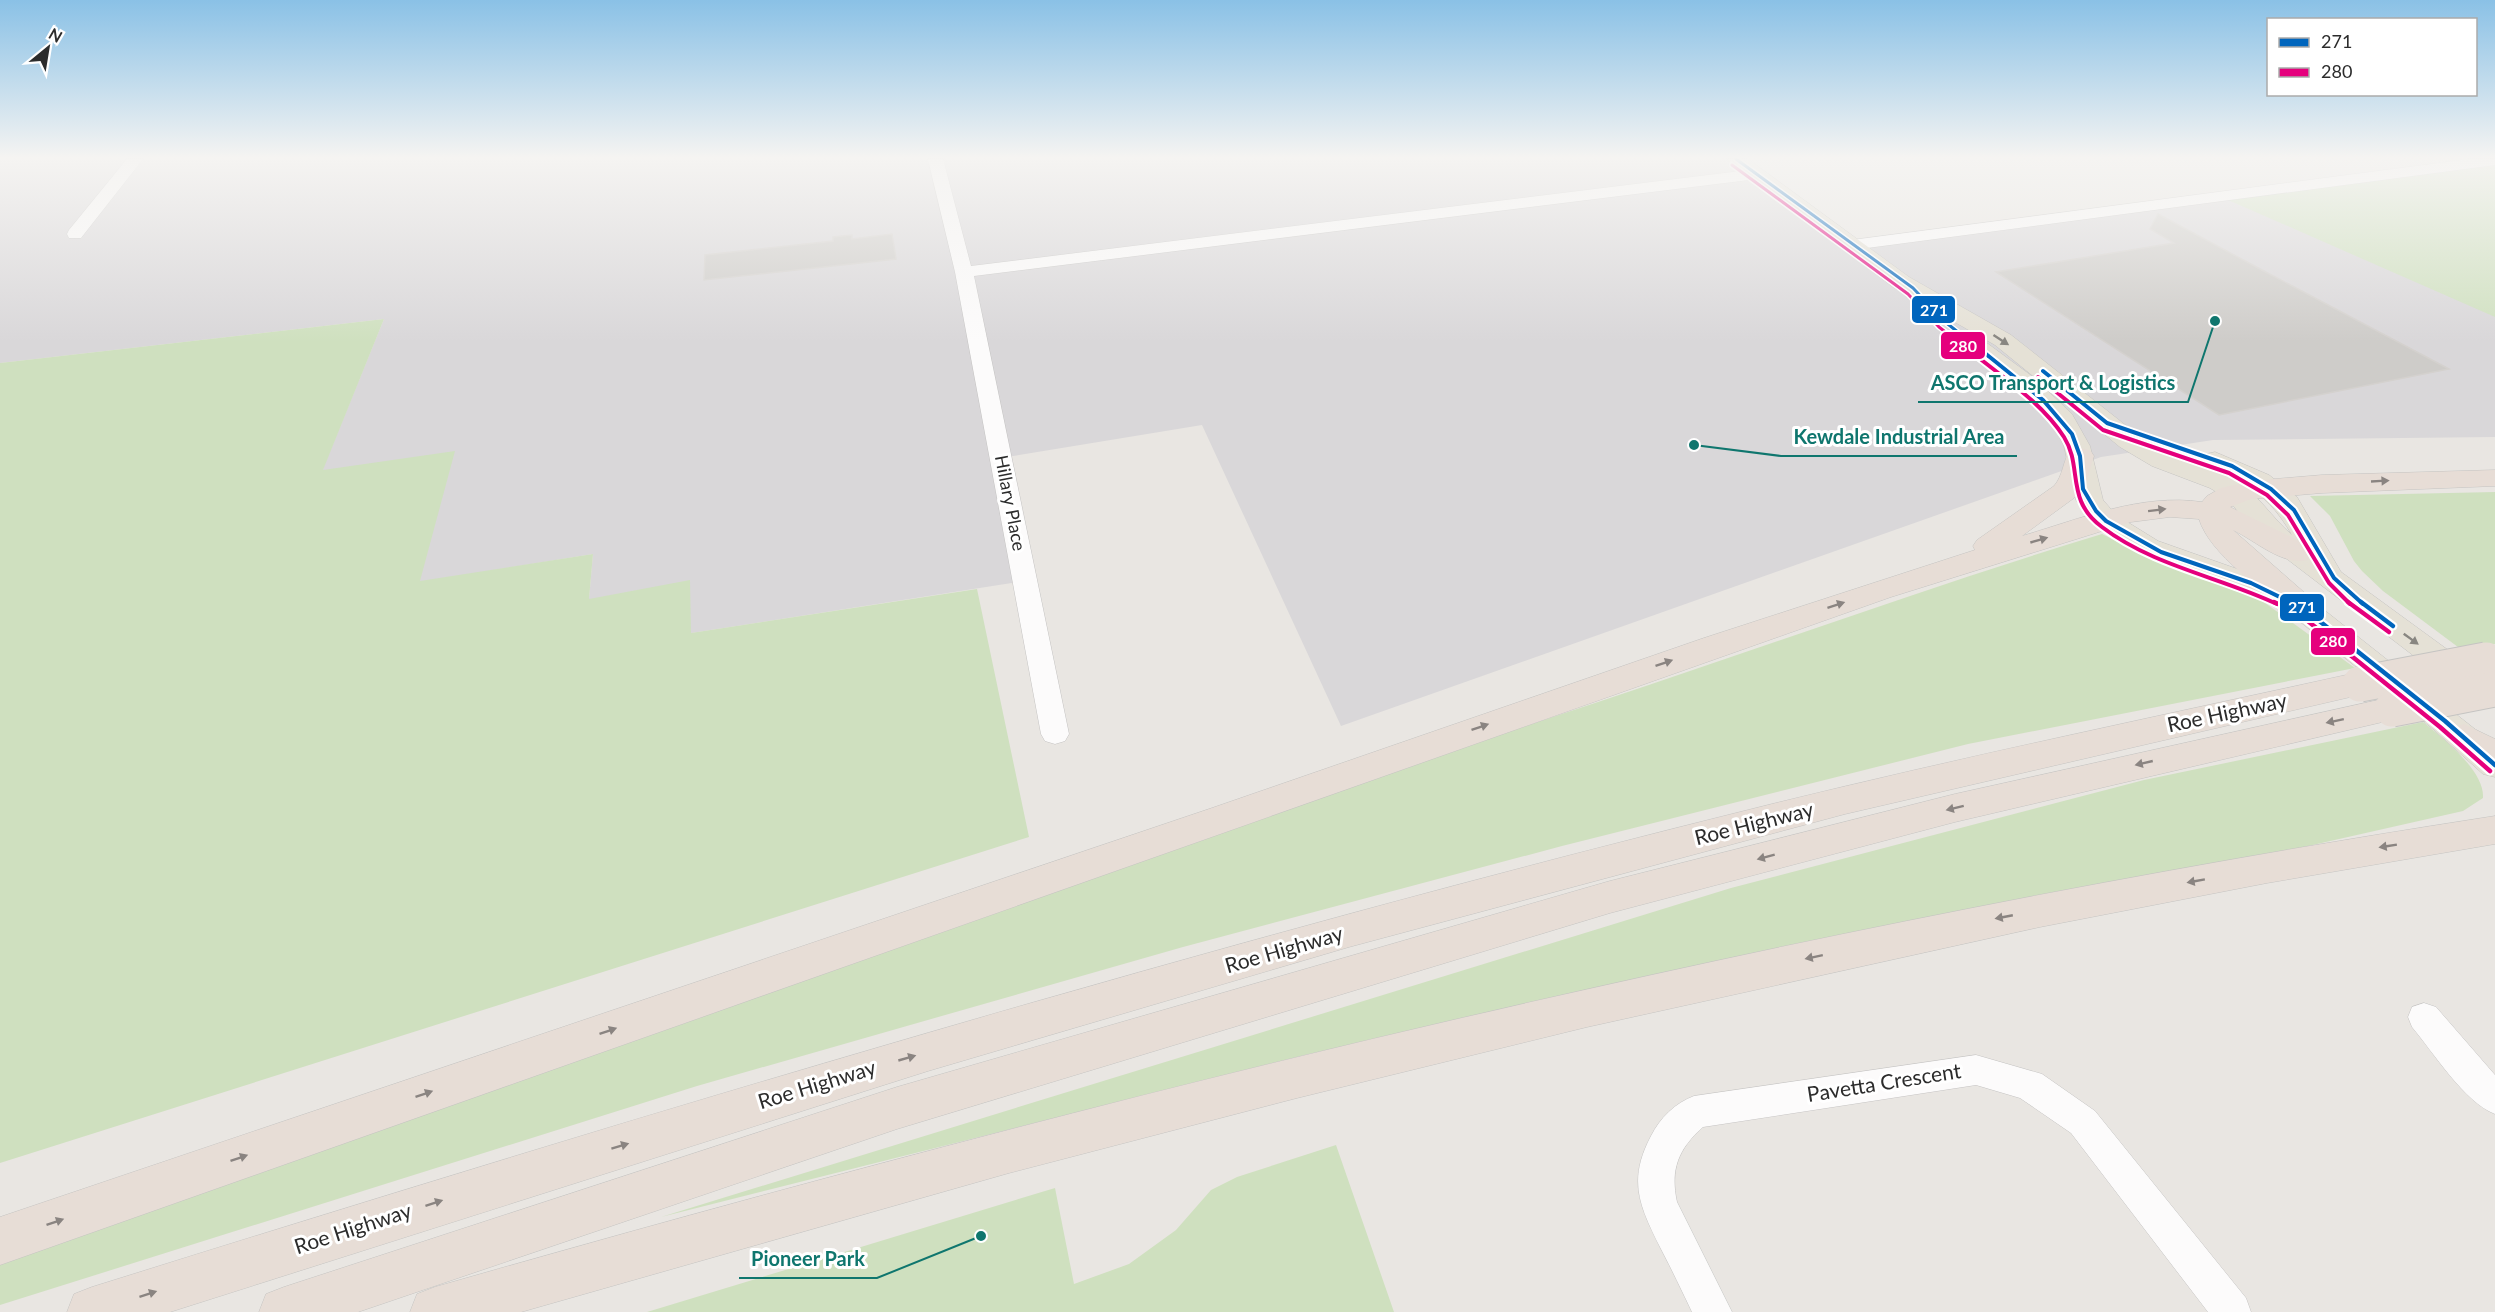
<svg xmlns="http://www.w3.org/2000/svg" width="2495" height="1312" font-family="Lato,sans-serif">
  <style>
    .industrial { fill: #d9d7d9 }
    .green { fill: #cfe0bf }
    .building { fill: #ceccc9; stroke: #d4d1ce; stroke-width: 1.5 }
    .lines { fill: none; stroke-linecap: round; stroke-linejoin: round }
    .minor-casing { stroke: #c4c3c2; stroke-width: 1 }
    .major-casing { stroke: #c5c4c2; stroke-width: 1 }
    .highway-casing { stroke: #c5c4c2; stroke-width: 1 }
    .minor { fill: #fcfbfb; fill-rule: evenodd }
    .major { fill: #e5e1d6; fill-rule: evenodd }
    .highway { fill: #e7ddd6; fill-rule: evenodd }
    .highway-bridge-casing { stroke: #c5c4c2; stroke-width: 37; stroke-linecap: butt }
    .highway-bridge { stroke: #e7ddd6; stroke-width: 35 }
    .bus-1-far2-casing { stroke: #fff; stroke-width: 6 }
    .bus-1-far1-casing { stroke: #fff; stroke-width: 8 }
    .bus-1-casing { stroke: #fff; stroke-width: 9 }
    .bus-2-far2-casing { stroke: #fff; stroke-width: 6 }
    .bus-2-far1-casing { stroke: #fff; stroke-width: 8 }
    .bus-2-casing { stroke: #fff; stroke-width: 9 }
    .bus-1-far2 { stroke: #0065bd; stroke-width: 3 }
    .bus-1-far1 { stroke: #0065bd; stroke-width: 4 }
    .bus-1 { stroke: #0065bd; stroke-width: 4.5 }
    .bus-2-far2 { stroke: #e5007d; stroke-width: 3 }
    .bus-2-far1 { stroke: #e5007d; stroke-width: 4 }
    .bus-2 { stroke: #e5007d; stroke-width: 4.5 }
    .oneway { fill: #888681 }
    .oneway2 { fill: #8a8481 }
    .labels { text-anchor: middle; stroke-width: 6; stroke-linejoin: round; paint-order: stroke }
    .street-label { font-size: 18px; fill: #2c2c2c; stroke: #fff }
    .near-street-label { font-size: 21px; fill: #2c2c2c; stroke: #fff }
    .leader { fill: none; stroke: #0f766e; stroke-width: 2 }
    .callout-dot { fill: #0f766e; stroke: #fff; stroke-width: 2 }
    .callout-label { font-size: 20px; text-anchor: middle; font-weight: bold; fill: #0f766e; stroke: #fff; stroke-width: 6; stroke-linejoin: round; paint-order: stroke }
    .line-badge { stroke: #fff; stroke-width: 2 }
    .badge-label { font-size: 16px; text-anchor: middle; font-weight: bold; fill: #fff }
  </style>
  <rect width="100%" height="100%" fill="#e9e6e2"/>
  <!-- industrial -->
  <path class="industrial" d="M 0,159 L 1748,159 L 1861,243 L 2219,195 L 2495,316 L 2495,437 L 2213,440 L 2101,457 L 1341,726 L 1202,425 L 1001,458 L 1025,581 L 691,633 L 589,599 L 593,554 L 420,582 L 322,471 L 384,319 L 0,363 Z"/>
  <!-- green -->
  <g class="green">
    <path d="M 2495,160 L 2495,317 L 2219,196 Z"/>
    <path d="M 384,319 L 323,470 L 455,451 L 420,581 L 593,554 L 589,599 L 690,580 L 691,633 L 977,589 L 1029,837 L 0,1163 L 0,363 Z"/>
    <path d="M 2495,492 L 2495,644 L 2462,650 L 2383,591 L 2362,571 L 2354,561 L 2330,516 L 2310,496 Z"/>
    <path d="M 2102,534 L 2131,548 L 2239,588 L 2261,600 L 2355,668 L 1968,744 L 1562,846 L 1183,947 L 697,1086 L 0,1305 L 0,1254 C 534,1069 1067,878 1604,700 C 1770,645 1934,585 2102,534 Z"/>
    <path d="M 2423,722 C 2443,738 2485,771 2483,798 L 2463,811 L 2148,882 L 1821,942 L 1309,1054 L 661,1217 L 1731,888 L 2144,780 Z"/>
    <path d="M 1336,1145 L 1394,1312 L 647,1312 L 1055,1188 L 1074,1284 L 1129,1264 L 1176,1230 L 1211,1190 L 1237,1177 Z"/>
  </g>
  <!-- building -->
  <g class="building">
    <path d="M 2158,214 L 2262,270 L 2449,369 L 2219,415 L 1996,272 L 2174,243 L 2150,229 Z"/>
    <path d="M 892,234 L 896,259 L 704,280 L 705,255 L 833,241 L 833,237 L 852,235 L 852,239 Z"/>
  </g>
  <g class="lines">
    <!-- minor casing -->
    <g class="minor-casing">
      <g id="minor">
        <path d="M 127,159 L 143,159 L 81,238 L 69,238 L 67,234 L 69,230 Z"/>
        <path d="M 928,159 L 943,159 L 971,266 L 1757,169 L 1765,174 L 1757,179 L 974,276 L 1069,734 L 1065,741 L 1055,744 L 1045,741 L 1041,734 L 955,272 Z"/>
        <path d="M 2470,159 L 2495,159 L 2495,165 L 1852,250 L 1843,245 L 1852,240 Z"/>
        <path d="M 2424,1003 L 2436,1007 L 2495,1075 L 2495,1114 C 2464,1102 2434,1053 2412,1027 L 2408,1017 L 2412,1007 Z"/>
        <path d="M 1976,1055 L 2042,1074 L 2095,1111 L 2246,1298 L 2251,1312 L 2208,1312 L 2071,1133 L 2020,1098 L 1976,1085 L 1703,1127 C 1678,1149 1670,1170 1677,1202 L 1732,1312 L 1692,1312 C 1682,1291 1672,1270 1661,1249 C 1640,1207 1627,1181 1651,1136 C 1660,1118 1675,1103 1694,1096 Z"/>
      </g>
    </g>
    <!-- major casing -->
    <g class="major-casing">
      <g id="major">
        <path d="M 1727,159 L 1748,159 L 1909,277 L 2011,335 L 2138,435 L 2170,454 L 2221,473 L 2206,466 L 2202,460 L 2206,454 L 2215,452 L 2269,475 L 2297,497 L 2341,572 L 2474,669 L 2479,677 L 2474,685 L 2463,688 L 2452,685 L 2287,559 L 2254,532 L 2228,499 L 2210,488 L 2152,466 L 2120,447 L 1995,345 L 1893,287 ZM 2237,481 C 2263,493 2278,511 2292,535 C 2272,518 2257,493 2237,481 Z"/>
        <path d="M 1968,333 L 1976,335 L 2033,377 L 2072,414 L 2090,446 L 2103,500 L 2116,515 L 2158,541 L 2277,583 L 2309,598 L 2495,745 L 2495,777 L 2483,774 L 2433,729 L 2288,612 L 2256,596 L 2138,553 L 2096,527 L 2076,500 L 2064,446 L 2053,424 L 2016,388 L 1960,345 L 1956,340 L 1960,335 Z"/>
      </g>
    </g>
    <!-- highway casing -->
    <g class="highway-casing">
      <g id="highway">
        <path d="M 2080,448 L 2090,450 L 2094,456 L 2086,483 L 2074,498 L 2022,536 C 2080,519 2141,493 2202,502 L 2207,496 L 2221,488 L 2251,481 L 2322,475 L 2495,470 L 2495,486 L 2322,493 L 2251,499 L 2230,507 L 2293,538 L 2308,546 L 2312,553 L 2308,560 C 2282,566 2256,541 2233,530 L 2314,601 L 2319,608 L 2314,615 L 2303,618 L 2292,615 C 2264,590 2210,555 2199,519 L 2170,517 L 2131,522 L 1891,597 L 0,1265 L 0,1217 L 1212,808 L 1704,638 L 1975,550 L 1973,546 L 1977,540 L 2054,486 C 2063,476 2063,461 2070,450 Z"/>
        <path d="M 2360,672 L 2372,676 L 2377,684 L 2372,692 L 1845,814 L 1349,947 L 928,1071 L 170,1312 L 67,1312 L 74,1294 L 92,1287 C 648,1113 1206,944 1772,804 C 1967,756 2164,715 2360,672 Z"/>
        <path d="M 2392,697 L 2404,701 L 2409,709 L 2404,717 L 1955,822 L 1610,913 L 897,1129 L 358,1312 L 259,1312 L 266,1294 L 284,1287 L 897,1087 L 1610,881 L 1955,794 Z"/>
        <path d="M 2464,724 L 2495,739 L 2495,768 C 2478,763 2456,753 2446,737 L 2452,728 Z"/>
        <path d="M 2495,816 L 2495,844 L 2267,883 L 2040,927 L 1587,1027 L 1297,1098 L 1009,1173 L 521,1312 L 410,1312 L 417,1294 L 435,1287 C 1112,1093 1799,923 2495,816 Z"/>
      </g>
    </g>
    <!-- minor -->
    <use href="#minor" class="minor"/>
    <!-- major -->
    <use href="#major" class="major"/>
    <!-- highway -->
    <use href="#highway" class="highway"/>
    <!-- highway-bridge casing -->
    <g class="highway-bridge-casing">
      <g id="highway-bridge">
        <path d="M 2360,684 L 2486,660"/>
        <path d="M 2392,709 L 2495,689"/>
      </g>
    </g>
    <!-- highway-bridge -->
    <use href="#highway-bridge" class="highway-bridge"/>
    <!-- bus-1-far2 casing -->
    <g class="bus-1-far2-casing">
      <path id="bus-1-far2" d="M 1736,159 L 1913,288 L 1944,321 L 1988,356"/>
    </g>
    <!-- bus-1-far1 casing -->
    <g class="bus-1-far1-casing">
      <g id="bus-1-far1">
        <path d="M 1986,354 L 2043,400 L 2072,434 L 2080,456 L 2083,489 L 2096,511 L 2106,521 L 2161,552 L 2251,583 L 2294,604"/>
        <path d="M 2043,371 L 2107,423 L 2232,466 L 2271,489 L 2294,510 L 2334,578 L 2363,604"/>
      </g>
    </g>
    <!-- bus-1 casing -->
    <g class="bus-1-casing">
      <g id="bus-1">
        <path d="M 2291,602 L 2303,608 L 2445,721 L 2495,765"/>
        <path d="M 2361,602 L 2393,626"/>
      </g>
    </g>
    <!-- bus-2-far2 casing -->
    <g class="bus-2-far2-casing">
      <path id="bus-2-far2" d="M 1732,165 L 1908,294 L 1939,327 L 1976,356"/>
    </g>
    <!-- bus-2-far1 casing -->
    <g class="bus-2-far1-casing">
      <g id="bus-2-far1">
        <path d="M 1974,354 C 2005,379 2042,403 2064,437 C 2083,467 2065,500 2102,527 C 2153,566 2220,577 2277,604"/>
        <path d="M 2038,377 L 2103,430 L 2229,473 L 2267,495 L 2288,515 L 2329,583 L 2350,604"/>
      </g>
    </g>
    <!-- bus-2 casing -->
    <g class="bus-2-casing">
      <g id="bus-2">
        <path d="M 2274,602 L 2299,614 L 2440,727 L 2490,771"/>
        <path d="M 2348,602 L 2389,632"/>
      </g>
    </g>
    <!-- bus-1-far2 -->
    <use href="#bus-1-far2" class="bus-1-far2"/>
    <!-- bus-1-far1 -->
    <use href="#bus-1-far1" class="bus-1-far1"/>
    <!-- bus-1 -->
    <use href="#bus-1" class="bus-1"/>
    <!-- bus-2-far2 -->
    <use href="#bus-2-far2" class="bus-2-far2"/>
    <!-- bus-2-far1 -->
    <use href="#bus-2-far1" class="bus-2-far1"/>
    <!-- bus-2 -->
    <use href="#bus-2" class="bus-2"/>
  </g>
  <!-- one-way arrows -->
  <defs><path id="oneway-solid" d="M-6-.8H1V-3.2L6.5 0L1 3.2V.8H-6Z" transform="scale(1.5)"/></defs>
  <g class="oneway">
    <use href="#oneway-solid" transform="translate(2001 340) rotate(33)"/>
    <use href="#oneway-solid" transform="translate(2411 639) rotate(36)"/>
  </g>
  <g class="oneway2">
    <use href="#oneway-solid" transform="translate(2380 481) rotate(-3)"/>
    <use href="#oneway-solid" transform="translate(2157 510) rotate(-7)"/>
    <use href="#oneway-solid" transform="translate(2039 540) rotate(-16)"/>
    <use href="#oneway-solid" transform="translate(1836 605) rotate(-18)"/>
    <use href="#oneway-solid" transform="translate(1664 663) rotate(-19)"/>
    <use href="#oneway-solid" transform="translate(2335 721) rotate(168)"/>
    <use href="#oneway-solid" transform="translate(1480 727) rotate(-19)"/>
    <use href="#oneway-solid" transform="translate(2144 763) rotate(167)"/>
    <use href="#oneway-solid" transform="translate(1955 808) rotate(166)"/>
    <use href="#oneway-solid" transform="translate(2388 846) rotate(171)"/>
    <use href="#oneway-solid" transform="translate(1766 857) rotate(165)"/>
    <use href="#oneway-solid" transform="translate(2196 881) rotate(170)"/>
    <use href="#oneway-solid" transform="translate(2004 917) rotate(169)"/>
    <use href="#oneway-solid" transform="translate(1814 957) rotate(168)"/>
    <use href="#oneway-solid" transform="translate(608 1031) rotate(-19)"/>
    <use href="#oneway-solid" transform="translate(907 1058) rotate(-16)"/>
    <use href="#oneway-solid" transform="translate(424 1094) rotate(-19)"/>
    <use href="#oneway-solid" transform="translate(620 1146) rotate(-17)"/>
    <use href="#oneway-solid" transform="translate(239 1158) rotate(-19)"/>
    <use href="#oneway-solid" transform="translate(434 1203) rotate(-18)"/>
    <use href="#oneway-solid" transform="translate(55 1222) rotate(-19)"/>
    <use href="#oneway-solid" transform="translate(148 1294) rotate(-18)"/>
  </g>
  <!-- sky -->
  <linearGradient id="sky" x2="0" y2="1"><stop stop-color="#8ac1e6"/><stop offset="0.46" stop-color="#f5f4f2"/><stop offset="1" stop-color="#f5f4f2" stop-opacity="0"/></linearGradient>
  <rect width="2495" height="342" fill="url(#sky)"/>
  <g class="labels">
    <!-- street labels -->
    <g class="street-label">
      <text transform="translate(1010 503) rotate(79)" y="6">Hillary Place</text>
    </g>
    <!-- near-street labels -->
    <g class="near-street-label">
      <text transform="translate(2227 713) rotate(-12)" y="7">Roe Highway</text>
      <text transform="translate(1754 824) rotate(-14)" y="7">Roe Highway</text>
      <text transform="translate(1284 950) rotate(-16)" y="7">Roe Highway</text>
      <text transform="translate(1884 1083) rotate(-9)" y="7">Pavetta Crescent</text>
      <text transform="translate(817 1085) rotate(-17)" y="7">Roe Highway</text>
      <text transform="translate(353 1229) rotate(-18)" y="7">Roe Highway</text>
    </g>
  </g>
  <!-- callouts -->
  <path class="leader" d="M2215 321L2188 402H1918M1694 445L1781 456H2017M981 1236L877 1278H739"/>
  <g class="callout-dot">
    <circle cx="2215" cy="321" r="6"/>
    <circle cx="1694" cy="445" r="6"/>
    <circle cx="981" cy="1236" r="6"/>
  </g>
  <g class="callout-label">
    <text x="2053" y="390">ASCO Transport &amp; Logistics</text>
    <text x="1899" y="444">Kewdale Industrial Area</text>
    <text x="808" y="1266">Pioneer Park</text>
  </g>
  <g class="line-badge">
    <rect x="1911" y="295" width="45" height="29" rx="6" fill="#0065bd"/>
    <rect x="1940" y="331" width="46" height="29" rx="6" fill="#e5007d"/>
    <rect x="2279" y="593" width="46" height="29" rx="6" fill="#0065bd"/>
    <rect x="2310" y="627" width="46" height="29" rx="6" fill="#e5007d"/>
  </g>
  <g class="badge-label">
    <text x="1934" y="316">271</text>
    <text x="1963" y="352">280</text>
    <text x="2302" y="613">271</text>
    <text x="2333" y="647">280</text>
  </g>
  <!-- legend -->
  <rect x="2267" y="18" width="210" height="78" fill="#ffffff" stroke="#ababab" stroke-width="1.5"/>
  <rect x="2279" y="38" width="30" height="9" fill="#0065bd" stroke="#ababab" stroke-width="1.5"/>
  <text x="2321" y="48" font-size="18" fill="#2c2c2c">271</text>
  <rect x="2279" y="68" width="30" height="9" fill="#e5007d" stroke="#ababab" stroke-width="1.5"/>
  <text x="2321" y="78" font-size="18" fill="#2c2c2c">280</text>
  <!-- north arrow -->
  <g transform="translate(48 48) rotate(30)" stroke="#ffffff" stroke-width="4.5" paint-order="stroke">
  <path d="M0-4.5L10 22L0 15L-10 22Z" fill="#2c2c2c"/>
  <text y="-9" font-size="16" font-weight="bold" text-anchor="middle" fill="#2c2c2c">N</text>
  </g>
</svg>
